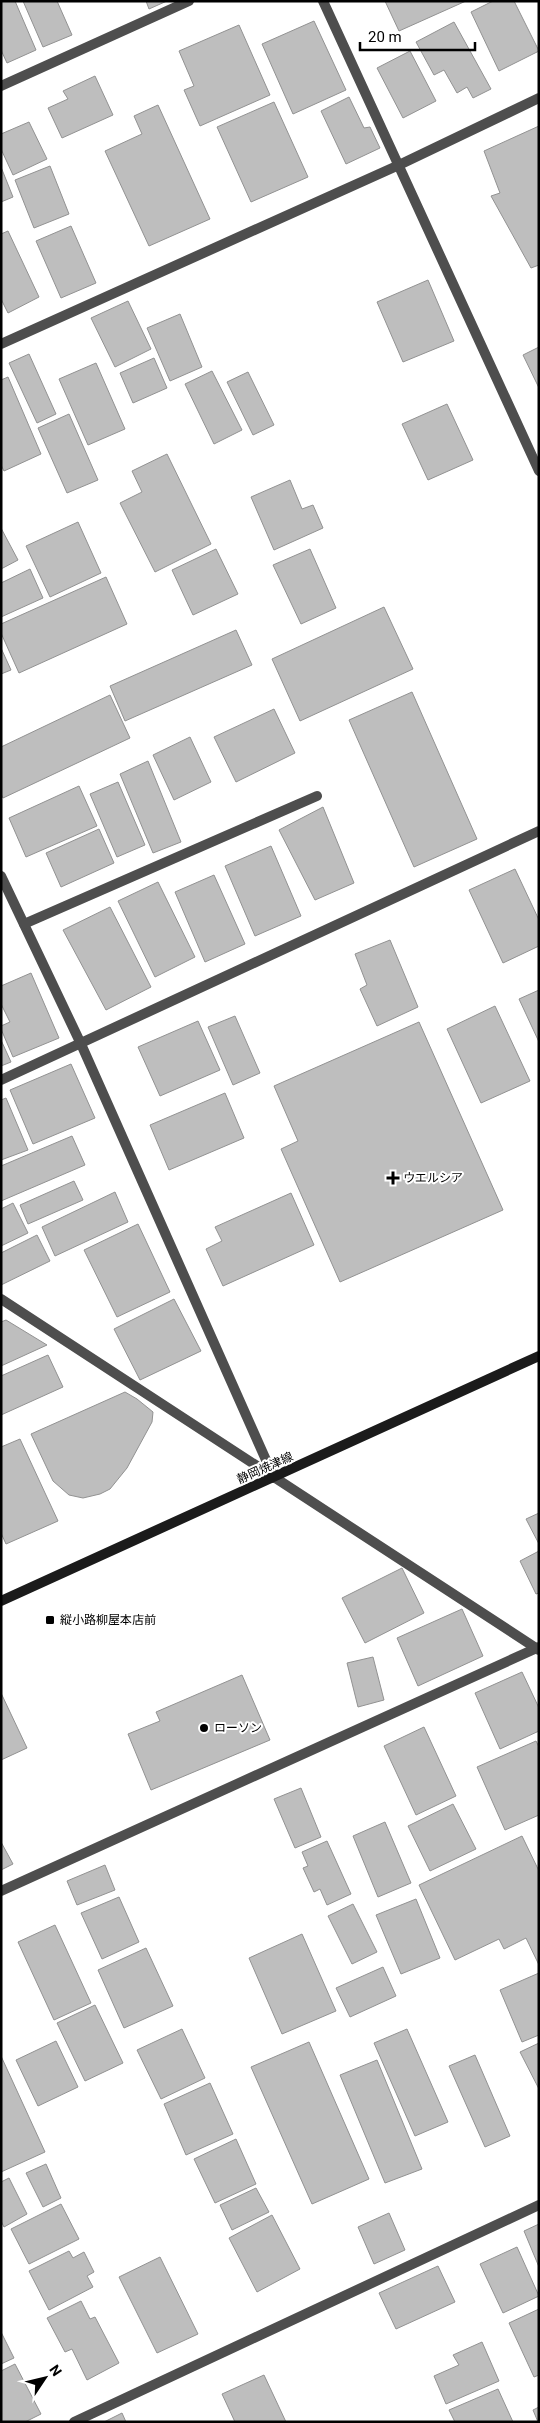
<svg xmlns="http://www.w3.org/2000/svg" width="540" height="2423" font-family="Roboto,'Noto Sans JP',sans-serif">
  <style>
    .building { fill: #bebebe; stroke: #929292 }
    .lines { fill: none; stroke-linecap: round; stroke-linejoin: round }
    .minor { stroke: #4e4e4e; stroke-width: 10 }
    .secondary { stroke: #1b1b1b; stroke-width: 10 }
    .poi-dot { fill: #000; stroke: #fff; stroke-width: 2 }
    .labels { text-anchor: middle; stroke-width: 4; stroke-linejoin: round; paint-order: stroke }
    .poi-label { font-size: 12px; fill: #000; stroke: #fff; text-anchor: start }
    .street-label { font-size: 12px; fill: #000; stroke: #fff }
  </style>
  <rect width="100%" height="100%" fill="#fff"/>
  <!-- building -->
  <g class="building">
    <path d="M 1,1 L 15,1 L 36,50 L 7,63 L 1,50 Z"/>
    <path d="M 23,1 L 57,1 L 72,35 L 43,47 Z"/>
    <path d="M 146,1 L 167,1 L 149,9 Z"/>
    <path d="M 385,1 L 466,1 L 399,31 Z"/>
    <path d="M 493,1 L 514,1 L 539,51 L 499,71 L 471,12 Z"/>
    <path d="M 314,21 L 346,90 L 293,114 L 262,44 Z"/>
    <path d="M 454,22 L 491,89 L 473,98 L 467,87 L 457,93 L 444,70 L 434,75 L 416,42 Z"/>
    <path d="M 239,25 L 270,95 L 200,126 L 184,90 L 194,86 L 179,51 Z"/>
    <path d="M 410,51 L 436,101 L 403,118 L 377,68 Z"/>
    <path d="M 95,76 L 113,115 L 62,138 L 48,108 L 68,99 L 63,91 Z"/>
    <path d="M 349,97 L 364,128 L 370,127 L 380,148 L 346,164 L 321,111 Z"/>
    <path d="M 274,102 L 308,177 L 251,202 L 217,127 Z"/>
    <path d="M 158,105 L 210,219 L 149,246 L 105,151 L 142,134 L 134,116 Z"/>
    <path d="M 29,122 L 47,159 L 13,175 L 1,149 L 1,134 Z"/>
    <path d="M 539,126 L 539,265 L 531,268 L 491,196 L 500,193 L 484,151 Z"/>
    <path d="M 50,166 L 69,214 L 34,228 L 15,180 Z"/>
    <path d="M 1,167 L 13,197 L 1,202 Z"/>
    <path d="M 71,226 L 96,283 L 61,298 L 36,241 Z"/>
    <path d="M 8,231 L 39,297 L 8,313 L 1,299 L 1,234 Z"/>
    <path d="M 428,280 L 454,341 L 403,362 L 377,302 Z"/>
    <path d="M 128,301 L 151,349 L 115,367 L 91,318 Z"/>
    <path d="M 180,314 L 202,367 L 170,381 L 147,328 Z"/>
    <path d="M 539,347 L 539,388 L 523,355 Z"/>
    <path d="M 29,354 L 56,414 L 37,423 L 9,363 Z"/>
    <path d="M 154,358 L 167,388 L 133,403 L 120,373 Z"/>
    <path d="M 96,363 L 125,429 L 88,445 L 59,379 Z"/>
    <path d="M 212,371 L 242,430 L 214,444 L 185,384 Z"/>
    <path d="M 248,372 L 274,425 L 253,435 L 227,382 Z"/>
    <path d="M 8,377 L 41,454 L 4,471 L 1,465 L 1,380 Z"/>
    <path d="M 447,404 L 473,460 L 428,480 L 402,424 Z"/>
    <path d="M 69,414 L 98,480 L 67,493 L 38,428 Z"/>
    <path d="M 167,454 L 211,544 L 155,572 L 120,503 L 142,492 L 132,471 Z"/>
    <path d="M 290,480 L 302,509 L 313,505 L 323,528 L 274,550 L 251,497 Z"/>
    <path d="M 78,522 L 101,573 L 50,597 L 26,546 Z"/>
    <path d="M 1,528 L 18,560 L 1,569 Z"/>
    <path d="M 216,549 L 238,594 L 193,615 L 172,570 Z"/>
    <path d="M 310,549 L 336,608 L 301,624 L 273,565 Z"/>
    <path d="M 30,569 L 43,598 L 1,617 L 1,583 Z"/>
    <path d="M 106,577 L 127,624 L 19,673 L 1,633 L 1,624 Z"/>
    <path d="M 384,607 L 413,669 L 300,721 L 272,659 Z"/>
    <path d="M 236,630 L 252,665 L 125,721 L 110,686 Z"/>
    <path d="M 1,648 L 11,670 L 1,674 Z"/>
    <path d="M 412,692 L 477,839 L 414,867 L 349,720 Z"/>
    <path d="M 110,695 L 130,738 L 3,798 L 1,794 L 1,747 Z"/>
    <path d="M 274,709 L 295,753 L 236,782 L 214,737 Z"/>
    <path d="M 190,737 L 211,782 L 174,800 L 153,755 Z"/>
    <path d="M 148,761 L 181,842 L 153,853 L 120,774 Z"/>
    <path d="M 118,782 L 145,845 L 117,857 L 90,794 Z"/>
    <path d="M 79,786 L 97,826 L 26,857 L 9,818 Z"/>
    <path d="M 323,807 L 354,883 L 315,900 L 279,830 Z"/>
    <path d="M 99,829 L 114,863 L 61,887 L 46,853 Z"/>
    <path d="M 271,846 L 301,916 L 255,936 L 225,866 Z"/>
    <path d="M 515,869 L 539,920 L 539,946 L 503,963 L 469,890 Z"/>
    <path d="M 214,875 L 245,944 L 205,962 L 175,892 Z"/>
    <path d="M 158,882 L 195,957 L 155,977 L 118,901 Z"/>
    <path d="M 110,907 L 151,987 L 106,1010 L 63,930 Z"/>
    <path d="M 390,940 L 418,1007 L 377,1026 L 360,989 L 367,985 L 355,954 Z"/>
    <path d="M 31,973 L 59,1038 L 13,1057 L 1,1029 L 1,1026 L 10,1022 L 1,1004 L 1,986 Z"/>
    <path d="M 539,990 L 539,1042 L 519,999 Z"/>
    <path d="M 495,1006 L 530,1081 L 481,1103 L 447,1029 Z"/>
    <path d="M 235,1016 L 260,1073 L 233,1085 L 208,1027 Z"/>
    <path d="M 198,1021 L 220,1070 L 160,1096 L 138,1047 Z"/>
    <path d="M 419,1022 L 503,1210 L 340,1282 L 281,1149 L 298,1141 L 274,1086 Z"/>
    <path d="M 1,1040 L 11,1062 L 1,1066 Z"/>
    <path d="M 71,1064 L 95,1118 L 33,1144 L 10,1090 Z"/>
    <path d="M 225,1093 L 244,1138 L 169,1170 L 150,1125 Z"/>
    <path d="M 6,1098 L 28,1150 L 1,1160 L 1,1100 Z"/>
    <path d="M 72,1136 L 85,1165 L 1,1201 L 1,1166 Z"/>
    <path d="M 74,1181 L 83,1200 L 28,1224 L 20,1205 Z"/>
    <path d="M 115,1192 L 128,1222 L 55,1256 L 42,1227 Z"/>
    <path d="M 291,1193 L 314,1245 L 223,1286 L 206,1249 L 222,1241 L 215,1227 Z"/>
    <path d="M 13,1203 L 28,1233 L 1,1246 L 1,1209 Z"/>
    <path d="M 138,1224 L 170,1292 L 117,1317 L 84,1250 Z"/>
    <path d="M 37,1235 L 50,1261 L 1,1285 L 1,1253 Z"/>
    <path d="M 174,1299 L 201,1351 L 140,1380 L 114,1329 Z"/>
    <path d="M 6,1320 L 47,1345 L 1,1366 L 1,1322 Z"/>
    <path d="M 48,1355 L 63,1387 L 1,1415 L 1,1376 Z"/>
    <path d="M 125,1392 L 137,1399 L 153,1412 L 152,1422 L 127,1468 L 110,1489 L 100,1494 L 83,1498 L 69,1495 L 53,1481 L 31,1434 Z"/>
    <path d="M 20,1439 L 58,1521 L 6,1544 L 1,1533 L 1,1447 Z"/>
    <path d="M 539,1513 L 539,1544 L 526,1519 Z"/>
    <path d="M 539,1551 L 539,1593 L 536,1594 L 520,1561 Z"/>
    <path d="M 402,1568 L 424,1613 L 365,1643 L 342,1598 Z"/>
    <path d="M 462,1609 L 483,1656 L 418,1686 L 397,1638 Z"/>
    <path d="M 373,1657 L 384,1700 L 358,1707 L 347,1663 Z"/>
    <path d="M 522,1672 L 539,1708 L 539,1731 L 500,1749 L 475,1693 Z"/>
    <path d="M 242,1675 L 270,1740 L 151,1790 L 128,1734 L 160,1721 L 156,1712 Z"/>
    <path d="M 1,1693 L 27,1748 L 1,1760 Z"/>
    <path d="M 424,1727 L 456,1796 L 416,1815 L 384,1746 Z"/>
    <path d="M 536,1741 L 539,1747 L 539,1815 L 505,1830 L 477,1767 Z"/>
    <path d="M 301,1788 L 321,1837 L 295,1848 L 274,1799 Z"/>
    <path d="M 453,1804 L 476,1849 L 430,1871 L 408,1826 Z"/>
    <path d="M 385,1822 L 411,1883 L 378,1897 L 353,1836 Z"/>
    <path d="M 522,1836 L 539,1871 L 539,1965 L 526,1938 L 504,1949 L 499,1939 L 455,1960 L 419,1885 Z"/>
    <path d="M 327,1841 L 351,1894 L 327,1905 L 320,1889 L 314,1892 L 303,1868 L 308,1866 L 302,1852 Z"/>
    <path d="M 1,1842 L 13,1864 L 1,1870 Z"/>
    <path d="M 105,1865 L 115,1890 L 77,1905 L 67,1881 Z"/>
    <path d="M 119,1897 L 139,1942 L 102,1959 L 81,1913 Z"/>
    <path d="M 416,1899 L 440,1958 L 401,1974 L 376,1915 Z"/>
    <path d="M 353,1904 L 377,1952 L 352,1964 L 328,1916 Z"/>
    <path d="M 55,1925 L 91,2003 L 54,2020 L 18,1942 Z"/>
    <path d="M 302,1934 L 336,2011 L 282,2034 L 249,1958 Z"/>
    <path d="M 146,1948 L 173,2006 L 124,2028 L 98,1970 Z"/>
    <path d="M 383,1967 L 396,1996 L 350,2017 L 336,1988 Z"/>
    <path d="M 539,1973 L 539,2035 L 522,2042 L 500,1990 Z"/>
    <path d="M 95,2005 L 123,2063 L 85,2081 L 57,2023 Z"/>
    <path d="M 182,2029 L 205,2078 L 161,2099 L 137,2050 Z"/>
    <path d="M 407,2029 L 448,2122 L 415,2136 L 374,2043 Z"/>
    <path d="M 56,2041 L 78,2087 L 38,2106 L 16,2060 Z"/>
    <path d="M 309,2042 L 369,2179 L 312,2204 L 251,2067 Z"/>
    <path d="M 539,2043 L 539,2089 L 520,2052 Z"/>
    <path d="M 475,2055 L 510,2136 L 485,2147 L 449,2066 Z"/>
    <path d="M 1,2056 L 45,2152 L 1,2172 Z"/>
    <path d="M 377,2060 L 422,2169 L 385,2183 L 340,2075 Z"/>
    <path d="M 210,2083 L 233,2134 L 186,2155 L 164,2104 Z"/>
    <path d="M 236,2139 L 256,2184 L 215,2203 L 194,2159 Z"/>
    <path d="M 46,2164 L 61,2198 L 43,2207 L 26,2173 Z"/>
    <path d="M 9,2178 L 27,2214 L 4,2227 L 1,2221 L 1,2182 Z"/>
    <path d="M 256,2188 L 269,2212 L 232,2230 L 220,2205 Z"/>
    <path d="M 61,2204 L 79,2239 L 29,2264 L 11,2229 Z"/>
    <path d="M 389,2213 L 405,2250 L 374,2264 L 358,2227 Z"/>
    <path d="M 272,2215 L 300,2269 L 257,2292 L 229,2238 Z"/>
    <path d="M 539,2224 L 539,2267 L 524,2231 Z"/>
    <path d="M 517,2247 L 539,2296 L 503,2313 L 480,2264 Z"/>
    <path d="M 69,2251 L 73,2258 L 84,2252 L 94,2272 L 87,2276 L 93,2287 L 49,2310 L 29,2271 Z"/>
    <path d="M 160,2257 L 198,2334 L 157,2353 L 119,2277 Z"/>
    <path d="M 438,2266 L 455,2302 L 396,2329 L 379,2293 Z"/>
    <path d="M 81,2301 L 90,2319 L 95,2317 L 119,2363 L 87,2380 L 72,2349 L 65,2352 L 47,2318 Z"/>
    <path d="M 539,2309 L 539,2375 L 534,2377 L 509,2323 Z"/>
    <path d="M 1,2332 L 14,2358 L 1,2364 Z"/>
    <path d="M 482,2342 L 499,2381 L 446,2404 L 434,2376 L 459,2365 L 453,2355 Z"/>
    <path d="M 15,2364 L 41,2414 L 25,2422 L 1,2422 L 1,2371 Z"/>
    <path d="M 264,2375 L 286,2422 L 235,2422 L 222,2394 Z"/>
    <path d="M 498,2389 L 513,2422 L 455,2422 L 449,2410 Z"/>
    <path d="M 539,2407 L 539,2422 L 538,2422 L 533,2410 Z"/>
    <path d="M 122,2413 L 126,2422 L 104,2422 Z"/>
  </g>
  <g class="lines">
    <!-- minor -->
    <g class="minor">
      <path d="M 323,1 L 539,471"/>
      <path d="M 1,86 L 189,1"/>
      <path d="M 1,344 L 399,165 L 539,98"/>
      <path d="M 1,876 L 81,1044 L 274,1478"/>
      <path d="M 24,924 L 317,796"/>
      <path d="M 1,1080 L 539,831"/>
      <path d="M 1,1299 L 539,1650"/>
      <path d="M 1,1891 L 539,1647"/>
      <path d="M 74,2422 L 539,2205"/>
    </g>
    <!-- secondary -->
    <path class="secondary" d="M 1,1601 L 539,1356"/>
  </g>
  <!-- markers -->
  <g class="poi-dot">
    <path d="M390.5 1170.5h5v5h5v5h-5v5h-5v-5h-5v-5h5z"/>
    <rect x="45" y="1615" width="10" height="10" rx="2.5"/>
    <circle cx="204" cy="1728" r="5"/>
  </g>
  <g class="labels">
    <!-- poi labels -->
    <g class="poi-label">
      <text x="403" y="1182">ウエルシア</text>
      <text x="60" y="1624">縦小路柳屋本店前</text>
      <text x="214" y="1732">ローソン</text>
    </g>
    <!-- street labels -->
    <g class="street-label">
      <text transform="translate(265 1468) rotate(-24)" y="4">静岡焼津線</text>
    </g>
  </g>
  <!-- border -->
  <rect width="540" height="2423" fill="none" stroke="#000000" stroke-width="5"/>
  <!-- north arrow -->
  <g transform="translate(45 2378) rotate(55)" stroke="#ffffff" stroke-width="4" paint-order="stroke">
  <path d="M0-4L9 19L0 12L-9 19Z" fill="#000000"/>
  <text y="-8" font-size="14" font-weight="bold" text-anchor="middle" fill="#000000">N</text>
  </g>
  <!-- scale -->
  <path d="M360 42v8h115v-8" fill="none" stroke="#000000" stroke-width="2.5"/>
  <text x="368" y="42" font-size="15" fill="#000000" stroke="#ffffff" stroke-width="4" paint-order="stroke">20 m</text>
</svg>
